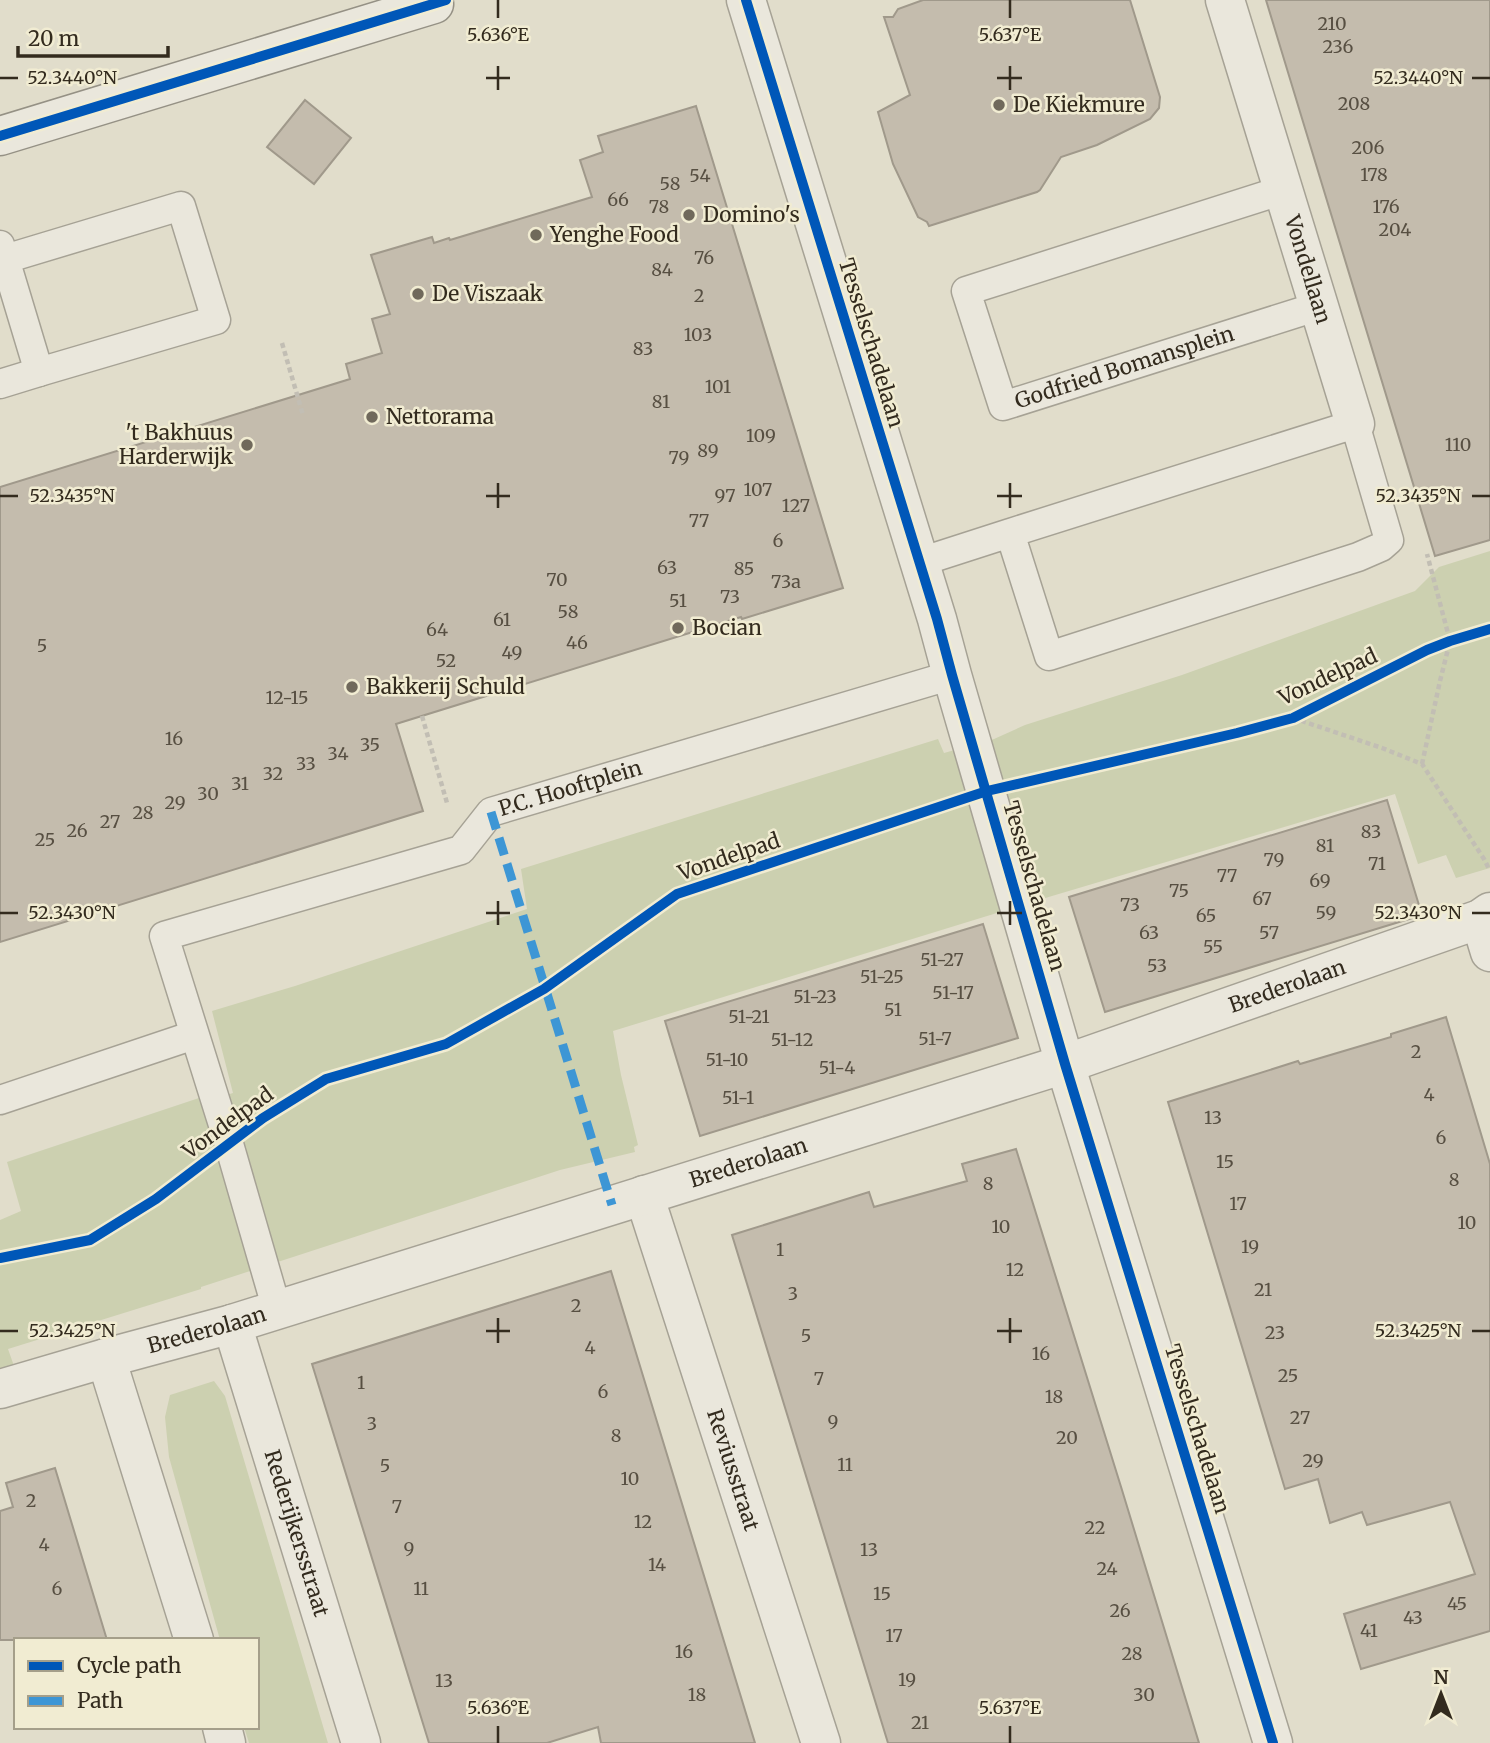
<svg xmlns="http://www.w3.org/2000/svg" width="1490" height="1743" font-family="Merriweather,serif">
  <style>
    .green { fill: #ccd0b0 }
    .building { fill: #c4bcad; stroke: #a0998b; stroke-width: 2 }
    .lines { fill: none; stroke-linecap: round; stroke-linejoin: round }
    .lane-casing { stroke: #a6a295; stroke-width: 31 }
    .street-casing { stroke: #a6a295; stroke-width: 41 }
    .secondary-casing { stroke: #959185; stroke-width: 41 }
    .path { stroke: #c2beb4; stroke-width: 4.5; stroke-dasharray: 5 3.5; stroke-linecap: butt }
    .lane { stroke: #eae7dc; stroke-width: 28 }
    .street { stroke: #eae7dc; stroke-width: 38 }
    .secondary { stroke: #eae7dc; stroke-width: 38 }
    .quiet { stroke: #3d96d5; stroke-width: 9; stroke-dasharray: 18 9; stroke-linecap: butt }
    .cycleway-casing { stroke: #f1ecd2; stroke-width: 15 }
    .cycleway { stroke: #0057b8; stroke-width: 10 }
    .ticks { fill: none; stroke: #332b1e; stroke-width: 2.5 }
    .poi-dot { fill: #70695b; stroke: #f1ecd2; stroke-width: 2.5 }
    .labels { text-anchor: middle; stroke-width: 5; stroke-linejoin: round; paint-order: stroke }
    .number-label { font-size: 18px; fill: #574f42 }
    .poi-label { font-size: 21px; fill: #332b1e; stroke: #f1ecd2; text-anchor: start }
    .street-label { font-size: 21px; fill: #332b1e; stroke: #f1ecd2 }
    .ticks-label { font-size: 18px; text-anchor: middle; fill: #332b1e; stroke: #f1ecd2; stroke-width: 5; stroke-linejoin: round; paint-order: stroke }
  </style>
  <rect width="100%" height="100%" fill="#e1ddcb"/>
  <!-- green -->
  <g class="green">
    <path d="M 1490,551 L 1490,868 L 1456,878 L 1446,855 L 1418,864 L 1395,794 L 1052,896 L 613,1031 L 621,1075 L 638,1145 L 634,1147 L 635,1152 L 560,1170 L 201,1287 L 201,1289 L 8,1349 L 14,1366 L 0,1368 L 0,1220 L 21,1211 L 7,1162 L 199,1098 L 200,1103 L 233,1093 L 212,1011 L 295,986 L 527,909 L 521,869 L 938,739 L 944,753 L 994,739 L 1025,725 L 1182,675 L 1415,591 L 1439,567 Z"/>
    <path d="M 214,1381 L 225,1396 L 328,1743 L 249,1743 L 244,1727 L 257,1727 L 257,1640 L 220,1640 L 169,1457 L 165,1417 L 170,1395 Z"/>
  </g>
  <!-- building -->
  <g class="building">
    <path d="M 923,0 L 1130,0 L 1160,97 L 1159,108 L 1150,119 L 1097,145 L 1061,157 L 1040,190 L 1037,192 L 929,226 L 927,222 L 918,217 L 893,164 L 878,112 L 910,95 L 884,17 L 893,17 L 898,9 Z"/>
    <path d="M 1266,0 L 1490,0 L 1490,540 L 1435,556 Z"/>
    <path d="M 305,100 L 351,138 L 314,184 L 267,147 Z"/>
    <path d="M 696,106 L 843,588 L 742,619 L 741,617 L 396,724 L 423,811 L 0,942 L 0,487 L 350,379 L 346,364 L 382,353 L 372,319 L 390,314 L 371,255 L 432,237 L 434,243 L 449,238 L 450,240 L 592,197 L 580,160 L 603,152 L 598,136 Z"/>
    <path d="M 1387,800 L 1422,915 L 1105,1012 L 1069,897 Z"/>
    <path d="M 983,924 L 1018,1038 L 700,1136 L 665,1021 Z"/>
    <path d="M 1446,1017 L 1490,1164 L 1490,1631 L 1361,1669 L 1344,1614 L 1475,1574 L 1450,1502 L 1367,1525 L 1362,1512 L 1330,1523 L 1318,1479 L 1285,1489 L 1168,1102 L 1298,1061 L 1300,1064 L 1391,1037 L 1391,1034 Z"/>
    <path d="M 1016,1149 L 1122,1490 L 1199,1743 L 888,1743 L 732,1235 L 869,1192 L 874,1207 L 967,1181 L 962,1164 Z"/>
    <path d="M 611,1271 L 755,1743 L 601,1743 L 598,1727 L 547,1743 L 429,1743 L 312,1364 Z"/>
    <path d="M 55,1468 L 107,1640 L 0,1640 L 0,1511 L 13,1507 L 6,1483 Z"/>
  </g>
  <g class="lines">
    <!-- lane casing -->
    <g class="lane-casing">
      <g id="lane">
        <path id="s1" d="M 1283,190 L 966,291 L 1003,406 L 1319,306"/>
        <path d="M 0,245 L 5,259 L 39,372 L 216,320 L 181,206 L 5,259 L 0,261"/>
        <path d="M 0,384 L 39,372"/>
        <path d="M 920,562 L 1010,533 L 1049,656 L 1358,557 L 1381,547 L 1389,540 L 1355,424 L 1010,533"/>
        <path d="M 0,1100 L 194,1035"/>
        <path id="s2" d="M 277,1310 L 229,1144 L 164,936 L 461,850 L 491,812 L 952,675"/>
      </g>
    </g>
    <!-- street casing -->
    <g class="street-casing">
      <g id="street">
        <path d="M 746,0 L 937,619 L 952,675 L 1065,1064 L 1273,1743"/>
        <path id="s3" d="M 1225,0 L 1355,424"/>
        <path d="M 1480,919 L 1490,952"/>
        <path id="s4" d="M 644,1195 L 821,1743"/>
        <path id="s5" d="M 232,1324 L 361,1743"/>
        <path d="M 106,1358 L 194,1640"/>
        <path id="s6" d="M 0,1389 L 106,1358 L 232,1324 L 1065,1064 L 1480,919 L 1490,912"/>
        <path d="M 222,1727 L 226,1743"/>
      </g>
    </g>
    <!-- secondary casing -->
    <g class="secondary-casing">
      <path id="secondary" d="M 0,136 L 434,4 L 433,0"/>
    </g>
    <!-- path -->
    <g class="path">
      <path d="M 282,343 L 303,415"/>
      <path d="M 422,716 L 447,803"/>
      <path d="M 1293,718 L 1382,748 L 1422,764 L 1484,859 L 1489,869"/>
      <path d="M 1422,764 L 1440,681 L 1450,641 L 1427,554"/>
    </g>
    <!-- lane -->
    <use href="#lane" class="lane"/>
    <!-- street -->
    <use href="#street" class="street"/>
    <!-- secondary -->
    <use href="#secondary" class="secondary"/>
    <!-- quiet -->
    <path class="quiet" d="M 491,812 L 612,1205"/>
    <!-- cycleway casing -->
    <g class="cycleway-casing">
      <g id="cycleway">
        <path d="M 746,0 L 937,619 L 952,675 L 1065,1064 L 1273,1743"/>
        <path d="M 0,136 L 446,0"/>
        <path d="M 0,1258 L 90,1240 L 156,1199 L 263,1118 L 326,1079 L 446,1044 L 544,989 L 677,894 L 987,791 L 1237,733 L 1293,718 L 1427,650 L 1450,641 L 1490,629"/>
      </g>
    </g>
    <!-- cycleway -->
    <use href="#cycleway" class="cycleway"/>
  </g>
  <!-- ticks -->
  <path class="ticks" d="M 498,0 L 498,18M 1010,0 L 1010,18M 498,66 L 498,90M 1010,66 L 1010,90M 0,78 L 18,78M 486,78 L 510,78M 997,78 L 1022,78M 1472,78 L 1490,78M 498,483 L 498,508M 1010,483 L 1010,508M 0,496 L 18,496M 486,496 L 510,496M 997,496 L 1022,496M 1472,496 L 1490,496M 498,901 L 498,925M 1010,901 L 1010,925M 0,913 L 18,913M 486,913 L 510,913M 997,913 L 1022,913M 1472,913 L 1490,913M 498,1318 L 498,1343M 1010,1318 L 1010,1343M 0,1331 L 18,1331M 486,1331 L 510,1331M 997,1331 L 1022,1331M 1472,1331 L 1490,1331M 498,1726 L 498,1743M 1010,1726 L 1010,1743"/>
  <!-- markers -->
  <g class="poi-dot">
    <circle cx="999" cy="105" r="7"/>
    <circle cx="689" cy="215" r="7"/>
    <circle cx="536" cy="235" r="7"/>
    <circle cx="418" cy="294" r="7"/>
    <circle cx="372" cy="417" r="7"/>
    <circle cx="247" cy="445" r="7"/>
    <circle cx="678" cy="628" r="7"/>
    <circle cx="352" cy="687" r="7"/>
  </g>
  <g class="labels">
    <!-- number labels -->
    <g class="number-label">
      <text x="1332" y="30">210</text>
      <text x="1338" y="53">236</text>
      <text x="1354" y="110">208</text>
      <text x="1368" y="154">206</text>
      <text x="1374" y="181">178</text>
      <text x="700" y="182">54</text>
      <text x="670" y="190">58</text>
      <text x="618" y="206">66</text>
      <text x="659" y="213">78</text>
      <text x="1386" y="213">176</text>
      <text x="1395" y="236">204</text>
      <text x="704" y="264">76</text>
      <text x="662" y="276">84</text>
      <text x="699" y="302">2</text>
      <text x="698" y="341">103</text>
      <text x="643" y="355">83</text>
      <text x="718" y="393">101</text>
      <text x="661" y="408">81</text>
      <text x="761" y="442">109</text>
      <text x="1458" y="451">110</text>
      <text x="708" y="457">89</text>
      <text x="679" y="464">79</text>
      <text x="758" y="496">107</text>
      <text x="725" y="502">97</text>
      <text x="796" y="512">127</text>
      <text x="699" y="527">77</text>
      <text x="778" y="547">6</text>
      <text x="667" y="574">63</text>
      <text x="744" y="575">85</text>
      <text x="557" y="586">70</text>
      <text x="786" y="588">73a</text>
      <text x="730" y="603">73</text>
      <text x="678" y="607">51</text>
      <text x="568" y="618">58</text>
      <text x="502" y="626">61</text>
      <text x="437" y="636">64</text>
      <text x="577" y="649">46</text>
      <text x="42" y="652">5</text>
      <text x="512" y="659">49</text>
      <text x="446" y="667">52</text>
      <text x="287" y="704">12-15</text>
      <text x="174" y="745">16</text>
      <text x="370" y="751">35</text>
      <text x="338" y="760">34</text>
      <text x="306" y="770">33</text>
      <text x="273" y="780">32</text>
      <text x="240" y="790">31</text>
      <text x="208" y="800">30</text>
      <text x="175" y="809">29</text>
      <text x="143" y="819">28</text>
      <text x="110" y="828">27</text>
      <text x="77" y="837">26</text>
      <text x="1371" y="838">83</text>
      <text x="45" y="846">25</text>
      <text x="1325" y="852">81</text>
      <text x="1274" y="866">79</text>
      <text x="1377" y="870">71</text>
      <text x="1227" y="882">77</text>
      <text x="1320" y="887">69</text>
      <text x="1179" y="897">75</text>
      <text x="1262" y="905">67</text>
      <text x="1130" y="911">73</text>
      <text x="1326" y="919">59</text>
      <text x="1206" y="922">65</text>
      <text x="1149" y="939">63</text>
      <text x="1269" y="939">57</text>
      <text x="1213" y="953">55</text>
      <text x="942" y="966">51-27</text>
      <text x="1157" y="972">53</text>
      <text x="882" y="983">51-25</text>
      <text x="953" y="999">51-17</text>
      <text x="815" y="1003">51-23</text>
      <text x="893" y="1016">51</text>
      <text x="749" y="1023">51-21</text>
      <text x="935" y="1045">51-7</text>
      <text x="792" y="1046">51-12</text>
      <text x="1416" y="1058">2</text>
      <text x="727" y="1066">51-10</text>
      <text x="837" y="1074">51-4</text>
      <text x="1429" y="1101">4</text>
      <text x="738" y="1104">51-1</text>
      <text x="1213" y="1124">13</text>
      <text x="1441" y="1144">6</text>
      <text x="1225" y="1168">15</text>
      <text x="1454" y="1186">8</text>
      <text x="988" y="1190">8</text>
      <text x="1238" y="1210">17</text>
      <text x="1467" y="1229">10</text>
      <text x="1001" y="1233">10</text>
      <text x="1250" y="1253">19</text>
      <text x="780" y="1256">1</text>
      <text x="1015" y="1276">12</text>
      <text x="1263" y="1296">21</text>
      <text x="793" y="1300">3</text>
      <text x="576" y="1312">2</text>
      <text x="1275" y="1339">23</text>
      <text x="806" y="1342">5</text>
      <text x="590" y="1354">4</text>
      <text x="1041" y="1360">16</text>
      <text x="1288" y="1382">25</text>
      <text x="819" y="1385">7</text>
      <text x="361" y="1389">1</text>
      <text x="603" y="1398">6</text>
      <text x="1054" y="1403">18</text>
      <text x="1300" y="1424">27</text>
      <text x="833" y="1428">9</text>
      <text x="372" y="1430">3</text>
      <text x="616" y="1442">8</text>
      <text x="1067" y="1444">20</text>
      <text x="1313" y="1467">29</text>
      <text x="845" y="1471">11</text>
      <text x="385" y="1472">5</text>
      <text x="630" y="1485">10</text>
      <text x="31" y="1507">2</text>
      <text x="397" y="1513">7</text>
      <text x="643" y="1528">12</text>
      <text x="1095" y="1534">22</text>
      <text x="44" y="1551">4</text>
      <text x="409" y="1555">9</text>
      <text x="869" y="1556">13</text>
      <text x="657" y="1571">14</text>
      <text x="1107" y="1575">24</text>
      <text x="57" y="1595">6</text>
      <text x="421" y="1595">11</text>
      <text x="882" y="1600">15</text>
      <text x="1457" y="1610">45</text>
      <text x="1120" y="1617">26</text>
      <text x="1413" y="1624">43</text>
      <text x="1369" y="1637">41</text>
      <text x="894" y="1642">17</text>
      <text x="684" y="1658">16</text>
      <text x="1132" y="1660">28</text>
      <text x="907" y="1686">19</text>
      <text x="444" y="1687">13</text>
      <text x="697" y="1701">18</text>
      <text x="1144" y="1701">30</text>
      <text x="920" y="1729">21</text>
    </g>
    <!-- poi labels -->
    <g class="poi-label">
      <text x="1013" y="112">De Kiekmure</text>
      <text x="703" y="222">Domino's</text>
      <text x="550" y="242">Yenghe Food</text>
      <text x="432" y="301">De Viszaak</text>
      <text x="386" y="424">Nettorama</text>
      <text x="233" y="440" text-anchor="end">'t Bakhuus<tspan x="233" dy="24">Harderwijk</tspan></text>
      <text x="692" y="635">Bocian</text>
      <text x="366" y="694">Bakkerij Schuld</text>
    </g>
    <!-- street labels -->
    <g class="street-label">
      <text dy="7" stroke="none"><textPath href="#s3" startOffset="282">Vondellaan</textPath></text>
      <text transform="translate(871 343) rotate(73)" y="7">Tesselschadelaan</text>
      <text dy="7" stroke="none"><textPath href="#s1" startOffset="581">Godfried Bomansplein</textPath></text>
      <text transform="translate(1328 677) rotate(-25)" y="7">Vondelpad</text>
      <text dy="7" stroke="none"><textPath href="#s2" startOffset="831">P.C. Hooftplein</textPath></text>
      <text transform="translate(729 857) rotate(-19)" y="7">Vondelpad</text>
      <text transform="translate(1034 886) rotate(74)" y="7">Tesselschadelaan</text>
      <text dy="7" stroke="none"><textPath href="#s6" startOffset="1349">Brederolaan</textPath></text>
      <text transform="translate(228 1123) rotate(-36)" y="7">Vondelpad</text>
      <text dy="7" stroke="none"><textPath href="#s6" startOffset="782">Brederolaan</textPath></text>
      <text dy="7" stroke="none"><textPath href="#s6" startOffset="215">Brederolaan</textPath></text>
      <text transform="translate(1197 1429) rotate(73)" y="7">Tesselschadelaan</text>
      <text dy="7" stroke="none"><textPath href="#s4" startOffset="289">Reviusstraat</textPath></text>
      <text dy="7" stroke="none"><textPath href="#s5" startOffset="219">Rederijkersstraat</textPath></text>
    </g>
  </g>
  <g class="ticks-label">
    <text x="498" y="41">5.636°E</text>
    <text x="1010" y="41">5.637°E</text>
    <text x="72" y="84">52.3440°N</text>
    <text x="1418" y="84">52.3440°N</text>
    <text x="72" y="502">52.3435°N</text>
    <text x="1418" y="502">52.3435°N</text>
    <text x="72" y="919">52.3430°N</text>
    <text x="1418" y="919">52.3430°N</text>
    <text x="72" y="1337">52.3425°N</text>
    <text x="1418" y="1337">52.3425°N</text>
    <text x="498" y="1714">5.636°E</text>
    <text x="1010" y="1714">5.637°E</text>
  </g>
  <!-- legend -->
  <rect x="14" y="1638" width="245" height="91" fill="#f1ecd2" stroke="#a59f8a" stroke-width="2"/>
  <rect x="28" y="1661" width="35" height="10" fill="#0057b8" stroke="#a59f8a" stroke-width="2"/>
  <text x="77" y="1673" font-size="21" fill="#332b1e">Cycle path</text>
  <rect x="28" y="1696" width="35" height="10" fill="#3d96d5" stroke="#a59f8a" stroke-width="2"/>
  <text x="77" y="1708" font-size="21" fill="#332b1e">Path</text>
  <!-- north arrow -->
  <g transform="translate(1441 1694)" stroke="#f1ecd2" stroke-width="5" paint-order="stroke">
  <path d="M0-5L12 26L0 18L-12 26Z" fill="#332b1e"/>
  <text y="-10" font-size="19" font-weight="bold" text-anchor="middle" fill="#332b1e">N</text>
  </g>
  <!-- scale -->
  <path d="M18 46v10h150v-10" fill="none" stroke="#332b1e" stroke-width="3.5"/>
  <text x="28" y="46" font-size="21" fill="#332b1e" stroke="#f1ecd2" stroke-width="5" paint-order="stroke">20 m</text>
</svg>
